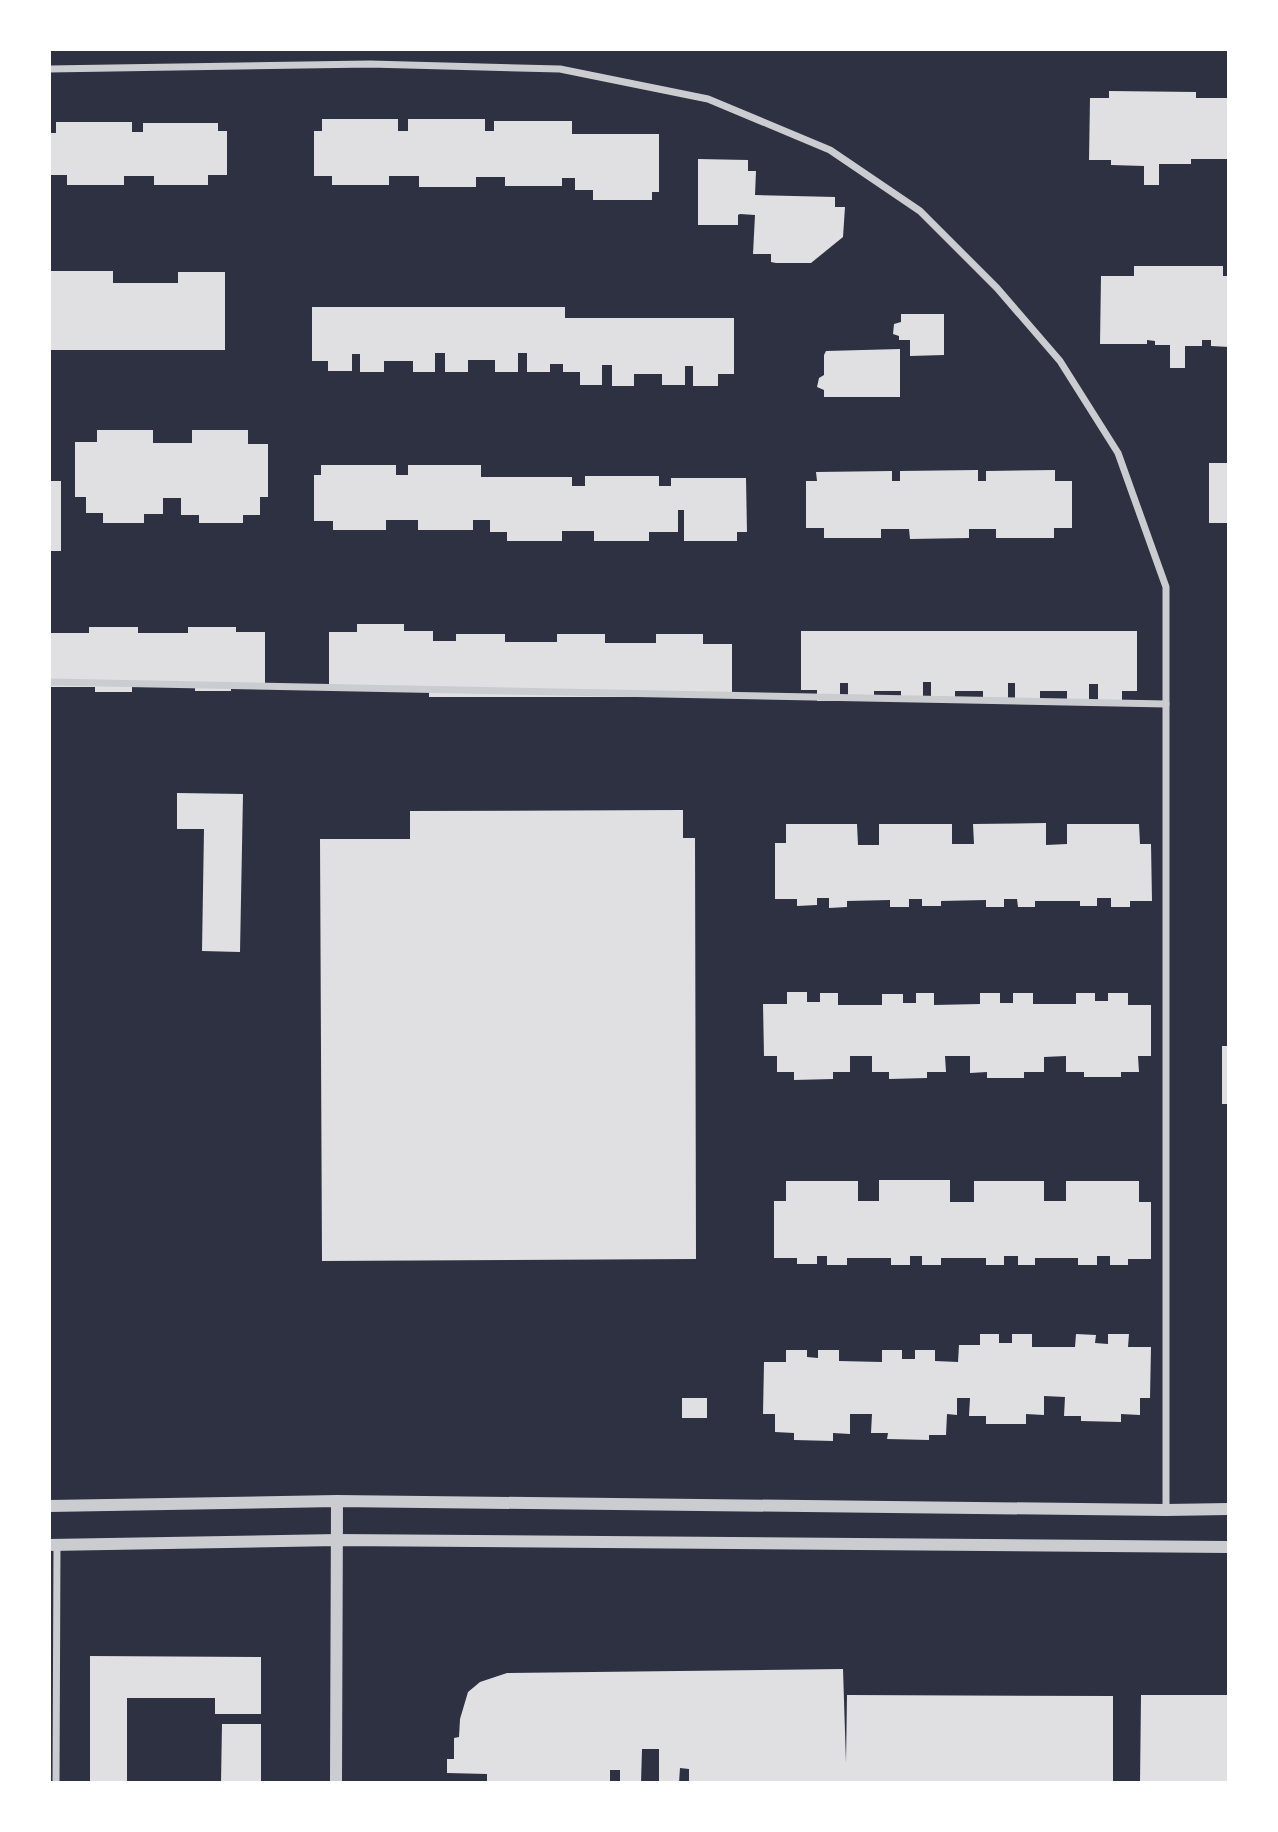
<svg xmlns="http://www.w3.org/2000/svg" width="1278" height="1832" font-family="Helvetica,sans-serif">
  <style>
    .building { fill: #e0e0e3 }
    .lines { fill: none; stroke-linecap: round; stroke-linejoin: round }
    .minor { stroke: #caccd0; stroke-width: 7 }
    .tertiary { stroke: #caccd0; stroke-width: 12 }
  </style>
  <rect width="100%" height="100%" fill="#2d3142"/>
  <!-- building -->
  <g class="building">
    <path d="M 1109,91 L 1196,92 L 1196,98 L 1229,98 L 1229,159 L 1191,159 L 1191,164 L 1159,164 L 1159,185 L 1144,185 L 1144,166 L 1111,165 L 1111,160 L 1089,160 L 1090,98 L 1109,98 Z"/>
    <path d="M 322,119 L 398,119 L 398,131 L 408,131 L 408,119 L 485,119 L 485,131 L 494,131 L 494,121 L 572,121 L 572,134 L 659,134 L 659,192 L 652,192 L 652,200 L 593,200 L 593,190 L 575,190 L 575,178 L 562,178 L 562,186 L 505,186 L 505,177 L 476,177 L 476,187 L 419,187 L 419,176 L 389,176 L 389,185 L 332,185 L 332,176 L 314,176 L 314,131 L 322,131 Z"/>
    <path d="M 56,122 L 132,122 L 132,132 L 143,132 L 143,123 L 218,123 L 218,131 L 227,131 L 227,175 L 208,175 L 208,185 L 154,185 L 154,176 L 124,176 L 124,185 L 67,185 L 67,175 L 49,175 L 49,133 L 56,133 Z"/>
    <path d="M 698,159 L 748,160 L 748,171 L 756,171 L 755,195 L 835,197 L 835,207 L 845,207 L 843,237 L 811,263 L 776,263 L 771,262 L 771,254 L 753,254 L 755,215 L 740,214 L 738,215 L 738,225 L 698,225 Z"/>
    <path d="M 1134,266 L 1223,266 L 1223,276 L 1229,276 L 1229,347 L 1211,346 L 1211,340 L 1202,340 L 1202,346 L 1185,346 L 1185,368 L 1170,368 L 1170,345 L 1155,345 L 1155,341 L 1147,340 L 1147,344 L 1100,344 L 1101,276 L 1134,276 Z"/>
    <path d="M 49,271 L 113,271 L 113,283 L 178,283 L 178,272 L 225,272 L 225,350 L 49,350 Z"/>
    <path d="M 312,307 L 565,307 L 565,318 L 734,318 L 734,374 L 718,374 L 718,386 L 693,386 L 693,366 L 685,366 L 685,385 L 662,385 L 662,374 L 634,374 L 634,386 L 612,386 L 612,365 L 602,365 L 602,385 L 580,385 L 580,372 L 563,372 L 563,364 L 550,364 L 550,372 L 527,372 L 527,353 L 518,353 L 518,372 L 495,372 L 495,360 L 468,360 L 468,372 L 445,372 L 445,353 L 435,353 L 435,372 L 413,372 L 413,361 L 384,361 L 384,372 L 360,372 L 360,354 L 352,354 L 352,371 L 328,371 L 328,361 L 312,361 Z"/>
    <path d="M 901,314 L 944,314 L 944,355 L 910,356 L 910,340 L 899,340 L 899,336 L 893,334 L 894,324 L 901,322 Z"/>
    <path d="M 900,349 L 900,397 L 824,397 L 824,390 L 817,387 L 819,378 L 824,375 L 824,355 L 826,351 Z"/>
    <path d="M 97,430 L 153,430 L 153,443 L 192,443 L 192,430 L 248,430 L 248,444 L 268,444 L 268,497 L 260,497 L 260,515 L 243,515 L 243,523 L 199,523 L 199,515 L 181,515 L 181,498 L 163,498 L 163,514 L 144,514 L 144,523 L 103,523 L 103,513 L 86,513 L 86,497 L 75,497 L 75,442 L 97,442 Z"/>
    <rect x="1209" y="463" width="20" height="60"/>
    <path d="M 321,465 L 396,465 L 396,475 L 408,475 L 408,465 L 481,465 L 481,477 L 572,477 L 572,486 L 585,486 L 585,476 L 659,476 L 659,486 L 671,486 L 671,478 L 746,478 L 747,532 L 737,532 L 737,541 L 684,541 L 684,510 L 678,510 L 678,532 L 649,532 L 649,541 L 594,541 L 594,531 L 562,531 L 562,541 L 507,541 L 507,532 L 490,532 L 490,520 L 473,520 L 473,530 L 418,530 L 418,520 L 386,520 L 386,530 L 333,530 L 333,521 L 314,521 L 314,475 L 321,475 Z"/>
    <path d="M 978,470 L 978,481 L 986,481 L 986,471 L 1055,470 L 1055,481 L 1072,481 L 1072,528 L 1054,528 L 1054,538 L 996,538 L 996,529 L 969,529 L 969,538 L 910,539 L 909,529 L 881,529 L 881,538 L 824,538 L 824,528 L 806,528 L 806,481 L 817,481 L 816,472 L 892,471 L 892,481 L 900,481 L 900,471 Z"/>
    <rect x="49" y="481" width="12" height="70"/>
    <path d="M 357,624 L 404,624 L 404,631 L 433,631 L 433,641 L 456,641 L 456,634 L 505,634 L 505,642 L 557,642 L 557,634 L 605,634 L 605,643 L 656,643 L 656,634 L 703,634 L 703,644 L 732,644 L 732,697 L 429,697 L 429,686 L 329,686 L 329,632 L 357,632 Z"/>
    <path d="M 89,627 L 138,627 L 138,633 L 188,633 L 188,627 L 236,627 L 236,632 L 265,632 L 265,687 L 231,687 L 231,691 L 195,691 L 195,687 L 132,687 L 132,692 L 95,692 L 95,687 L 49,687 L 49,633 L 89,633 Z"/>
    <path d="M 801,631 L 1137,631 L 1137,691 L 1122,691 L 1122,701 L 1098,701 L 1098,684 L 1089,684 L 1089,702 L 1067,702 L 1067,691 L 1040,691 L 1040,703 L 1015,703 L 1015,683 L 1008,683 L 1008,703 L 983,703 L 983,691 L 955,691 L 955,701 L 931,701 L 931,682 L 923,682 L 923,701 L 901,701 L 901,691 L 874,691 L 874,701 L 848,701 L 848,683 L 840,683 L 840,701 L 817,701 L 817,690 L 801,690 Z"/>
    <path d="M 177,793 L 243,794 L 240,952 L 202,951 L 204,829 L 177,829 Z"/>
    <path d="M 683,810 L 683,838 L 695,838 L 696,1259 L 322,1261 L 320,839 L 410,839 L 410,811 Z"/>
    <path d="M 1046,823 L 1046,845 L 1067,844 L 1067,824 L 1139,824 L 1140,844 L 1151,844 L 1152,901 L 1130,901 L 1130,907 L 1111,907 L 1111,898 L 1097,898 L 1097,906 L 1080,906 L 1080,901 L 1035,901 L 1035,907 L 1018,907 L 1017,899 L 1004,899 L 1004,907 L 986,907 L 986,900 L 941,901 L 941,906 L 922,906 L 922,899 L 909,899 L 909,907 L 890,907 L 890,900 L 847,901 L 847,907 L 829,908 L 829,898 L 817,898 L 817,905 L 797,906 L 797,899 L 775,899 L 775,843 L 786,843 L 786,824 L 857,824 L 858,845 L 879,845 L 879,824 L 952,824 L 952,844 L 974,844 L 973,824 Z"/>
    <path d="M 787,992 L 807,992 L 807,1002 L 820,1002 L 820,993 L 838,993 L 838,1005 L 882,1005 L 882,994 L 903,994 L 903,1003 L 916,1003 L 916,993 L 934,993 L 934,1005 L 980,1004 L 980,993 L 1000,993 L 1000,1003 L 1013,1003 L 1013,993 L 1033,993 L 1033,1004 L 1076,1004 L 1076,993 L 1095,993 L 1095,1001 L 1108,1001 L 1108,993 L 1128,993 L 1128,1005 L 1151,1005 L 1151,1056 L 1138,1056 L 1139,1072 L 1121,1072 L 1121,1077 L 1084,1077 L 1084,1072 L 1066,1072 L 1066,1056 L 1044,1057 L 1044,1072 L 1024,1072 L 1024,1078 L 987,1078 L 987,1072 L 970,1073 L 970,1056 L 945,1056 L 946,1072 L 927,1072 L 927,1078 L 889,1079 L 889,1072 L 872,1072 L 872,1056 L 850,1056 L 850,1072 L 833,1072 L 833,1079 L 794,1080 L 794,1072 L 777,1072 L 777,1056 L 764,1056 L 763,1004 L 787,1004 Z"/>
    <rect x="1222" y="1046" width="7" height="58"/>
    <path d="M 879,1180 L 950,1180 L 950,1202 L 974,1202 L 974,1181 L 1044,1181 L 1044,1201 L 1066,1201 L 1066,1181 L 1139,1181 L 1139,1202 L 1151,1202 L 1151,1259 L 1128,1259 L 1128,1265 L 1110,1265 L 1110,1256 L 1097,1256 L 1097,1265 L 1078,1265 L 1078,1258 L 1035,1258 L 1035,1265 L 1018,1265 L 1018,1256 L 1004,1256 L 1004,1265 L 986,1265 L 986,1258 L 941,1258 L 941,1265 L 922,1265 L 922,1256 L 910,1256 L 910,1265 L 891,1265 L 891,1258 L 847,1258 L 847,1265 L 827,1265 L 827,1256 L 817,1256 L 817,1264 L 797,1264 L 797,1258 L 774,1258 L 774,1201 L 786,1201 L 786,1181 L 858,1181 L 858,1201 L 879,1201 Z"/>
    <path d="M 980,1334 L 999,1334 L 999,1343 L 1012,1343 L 1012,1334 L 1032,1334 L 1032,1347 L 1075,1347 L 1076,1334 L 1096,1335 L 1095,1343 L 1108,1344 L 1108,1334 L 1129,1334 L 1128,1347 L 1151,1347 L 1150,1398 L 1140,1398 L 1140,1415 L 1121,1414 L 1121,1422 L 1081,1421 L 1081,1416 L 1064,1416 L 1065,1397 L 1044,1396 L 1044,1415 L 1026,1414 L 1026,1424 L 986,1424 L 986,1416 L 969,1416 L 970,1398 L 957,1398 L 957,1415 L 947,1414 L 946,1435 L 929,1435 L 929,1440 L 887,1439 L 888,1433 L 871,1433 L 872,1414 L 850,1414 L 850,1434 L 833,1433 L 833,1441 L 794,1440 L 794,1433 L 775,1432 L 775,1414 L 763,1414 L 764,1362 L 786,1362 L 786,1350 L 807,1350 L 807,1357 L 818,1358 L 818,1350 L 839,1350 L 839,1361 L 882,1362 L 882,1350 L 902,1350 L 902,1359 L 915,1359 L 915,1350 L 935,1350 L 935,1361 L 958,1362 L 959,1345 L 980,1345 Z"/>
    <rect x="682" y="1398" width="25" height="20"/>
    <path d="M 90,1656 L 261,1657 L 261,1714 L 215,1714 L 215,1698 L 127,1698 L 127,1783 L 90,1783 Z"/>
    <path d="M 843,1669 L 846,1763 L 847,1695 L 1113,1696 L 1113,1783 L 689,1783 L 689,1769 L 680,1768 L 679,1783 L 659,1783 L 659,1749 L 642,1749 L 641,1783 L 620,1783 L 620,1770 L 610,1770 L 610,1783 L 487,1783 L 487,1774 L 447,1773 L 447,1759 L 454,1759 L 454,1738 L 459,1737 L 460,1719 L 468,1692 L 480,1682 L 507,1673 Z"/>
    <path d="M 1141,1695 L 1229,1695 L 1229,1783 L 1140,1783 Z"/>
    <path d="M 222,1724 L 261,1724 L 261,1783 L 221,1783 Z"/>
  </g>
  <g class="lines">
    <!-- minor -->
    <g class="minor">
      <path d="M 49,69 L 370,64 L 560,69 L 708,99 L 830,150 L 920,211 L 997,288 L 1060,361 L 1118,453 L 1166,587 L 1166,1510"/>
      <path d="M 49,682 L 1166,704"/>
      <path d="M 56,1783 L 57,1545"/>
    </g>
    <!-- tertiary -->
    <g class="tertiary">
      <path d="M 49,1506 L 337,1501 L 1166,1510 L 1229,1509"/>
      <path d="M 49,1545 L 337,1540 L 1229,1547"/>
      <path d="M 336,1783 L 337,1501"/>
    </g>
  </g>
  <!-- border -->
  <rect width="1278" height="1832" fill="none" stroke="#ffffff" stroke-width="102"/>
</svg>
